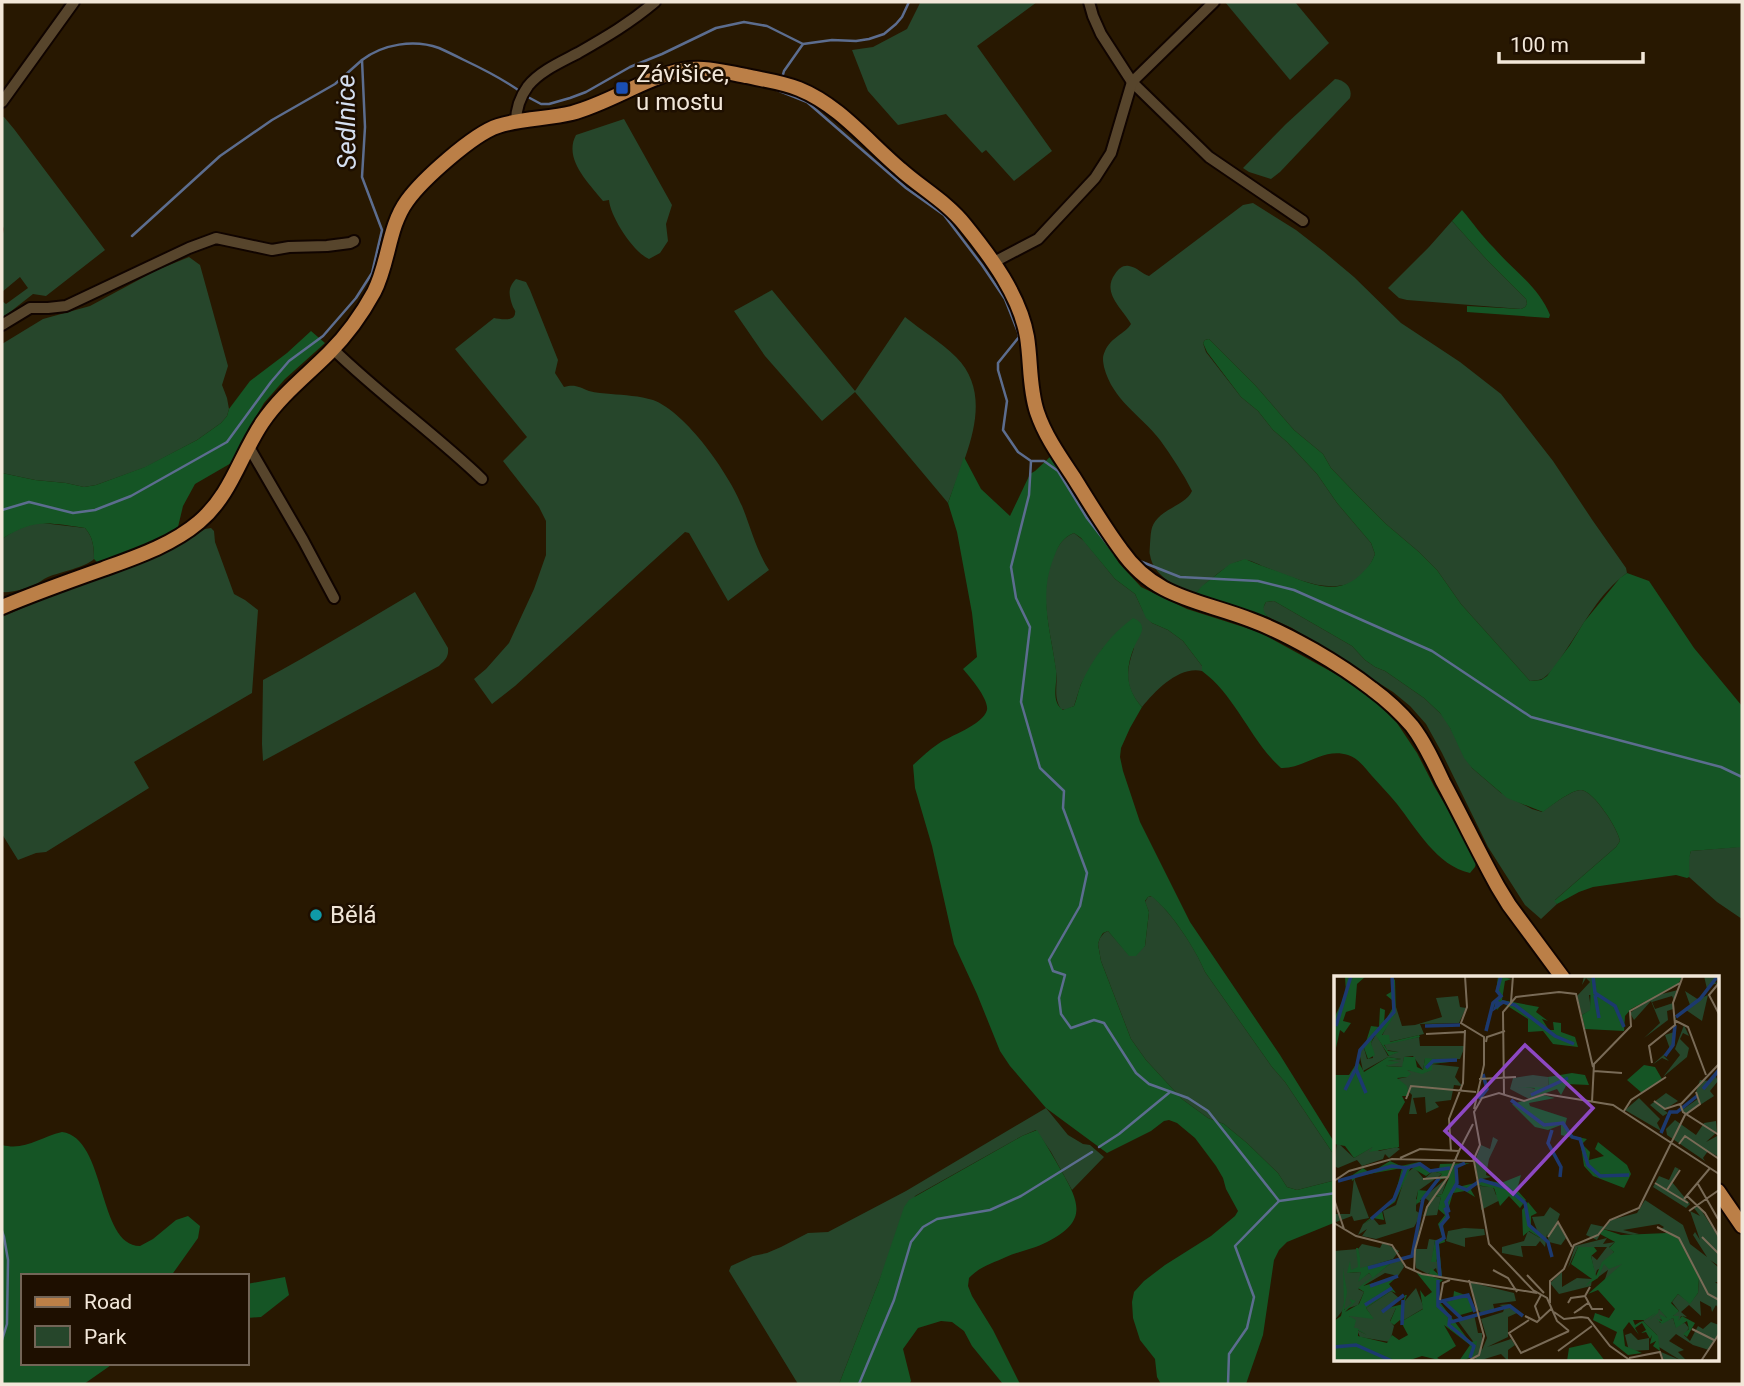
<svg xmlns="http://www.w3.org/2000/svg" width="1744" height="1386" font-family="Roboto,sans-serif">
  <style>
    .green { fill: #26462b }
    .forest { fill: #155525 }
    .lines { fill: none; stroke-linecap: round; stroke-linejoin: round }
    .stream { stroke: #5c6d8f; stroke-width: 2.5 }
    .minor-casing { stroke: #100400; stroke-width: 14 }
    .major-casing { stroke: #100400; stroke-width: 18 }
    .minor { stroke: #57452c; stroke-width: 10 }
    .major { stroke: #bb7f47; stroke-width: 14 }
    .transit-dot { fill: #1a4fb4; stroke: #1e0f00; stroke-width: 2.5 }
    .culture-dot { fill: #0f9aa8; stroke: #1e0f00; stroke-width: 2.5 }
    .labels { text-anchor: middle; stroke-width: 5; stroke-linejoin: round; paint-order: stroke }
    .poi-label { font-size: 24px; fill: #f2e7d9; stroke: #1e0f00; text-anchor: start }
    .water-label { font-size: 26px; font-style: italic; fill: #d5dff0; stroke: #1e0f00 }
    .inset-river { fill: none; stroke: #1c396f; stroke-width: 3.5 }
    .inset-road { fill: none; stroke: #796b57; stroke-width: 2 }
    .view { fill: #8d48c3; fill-opacity: 0.15; stroke: #8d48c3; stroke-width: 3.5 }
    .inset-edge { fill: none; stroke: #f2e7d9; stroke-width: 3.5 }
  </style>
  <rect width="100%" height="100%" fill="#281801"/>
  <!-- green -->
  <g class="green">
    <path d="M 923,2 L 1037,2 L 977,46 L 1052,151 L 1014,181 L 986,150 L 982,153 L 946,114 L 898,125 L 868,91 L 852,50 L 873,47 L 907,29 L 920,3 Z"/>
    <path d="M 1225,2 L 1295,2 L 1329,43 L 1290,80 Z"/>
    <path d="M 1335,79 C 1345,80 1353,88 1350,98 L 1280,172 L 1271,179 L 1249,172 L 1243,168 L 1286,124 Z"/>
    <path d="M 2,117 L 4,117 L 14,129 L 105,250 L 46,296 L 33,294 L 5,316 L 2,316 L 2,301 L 6,304 L 28,288 L 20,277 L 2,292 L 2,238 L 4,229 L 2,224 Z"/>
    <path d="M 624,119 L 672,205 L 666,224 L 668,241 L 660,253 L 649,259 C 633,252 610,216 609,200 L 603,201 C 589,183 563,159 576,135 Z"/>
    <path d="M 1253,203 L 1296,230 L 1323,251 L 1354,277 L 1401,323 L 1460,362 L 1501,394 L 1553,461 L 1593,521 L 1626,568 L 1627,573 C 1600,592 1584,624 1566,650 C 1560,659 1554,670 1546,676 C 1541,681 1536,680 1530,681 L 1461,604 L 1437,570 L 1419,552 L 1386,524 L 1355,493 L 1331,468 L 1323,454 L 1294,430 L 1255,385 L 1209,339 L 1205,340 L 1203,343 L 1206,352 L 1241,397 L 1258,411 L 1273,430 L 1287,442 L 1317,474 L 1337,503 L 1371,543 L 1375,554 C 1354,609 1301,580 1262,566 C 1258,564 1252,561 1247,560 C 1233,558 1204,584 1194,595 C 1178,588 1153,576 1150,555 C 1149,552 1150,548 1150,544 C 1151,534 1150,526 1158,518 C 1167,508 1187,503 1192,491 C 1183,473 1172,457 1160,440 C 1140,414 1113,401 1104,367 C 1103,361 1102,357 1105,351 C 1111,337 1125,334 1131,324 C 1123,309 1101,293 1115,274 C 1119,268 1123,265 1129,266 C 1137,267 1142,274 1149,276 L 1243,205 Z"/>
    <path d="M 1452,221 L 1487,260 L 1526,299 L 1527,304 L 1525,307 L 1521,309 L 1407,300 L 1399,298 L 1388,288 L 1429,247 Z"/>
    <path d="M 189,257 L 200,265 L 228,366 L 222,385 L 227,398 L 229,409 L 227,416 L 221,423 L 197,440 L 146,467 L 96,485 L 84,487 L 66,483 L 35,480 L 2,473 L 2,344 L 43,319 L 90,306 L 157,270 Z"/>
    <path d="M 516,279 L 526,282 L 530,290 L 558,360 L 555,373 L 564,387 C 575,384 579,387 589,391 C 596,393 604,393 611,394 C 624,395 640,396 653,400 C 686,412 729,474 742,506 C 751,528 756,550 769,570 L 728,601 L 689,533 L 685,532 L 515,686 L 492,704 L 474,679 L 486,669 L 509,643 L 534,589 L 546,555 L 546,521 L 539,507 L 503,461 L 527,437 L 455,349 L 494,318 C 500,319 515,322 515,313 C 516,311 514,309 513,307 C 509,296 507,288 516,279 Z"/>
    <path d="M 772,290 L 855,391 L 905,317 C 921,330 941,342 956,357 C 997,398 964,458 948,503 L 855,392 L 822,421 L 765,356 L 734,311 Z"/>
    <path d="M 42,523 L 85,528 C 93,537 94,547 94,559 C 86,567 60,572 48,577 C 43,579 39,583 34,585 C 25,589 11,593 2,592 L 2,539 C 15,530 26,524 42,523 Z"/>
    <path d="M 211,528 L 214,531 L 215,542 L 234,594 L 245,600 L 258,610 L 252,693 L 134,762 L 149,788 L 46,852 L 36,853 L 18,860 L 2,834 L 2,617 L 34,603 L 152,559 L 177,547 L 205,529 Z"/>
    <path d="M 1074,533 L 1084,541 L 1115,579 L 1135,594 L 1143,611 L 1152,623 L 1168,630 L 1183,641 L 1202,666 L 1202,671 C 1179,666 1156,690 1142,707 C 1124,687 1126,671 1134,648 L 1103,648 L 1081,684 L 1074,706 L 1065,710 L 1061,709 C 1053,697 1058,686 1056,672 C 1052,632 1037,597 1053,557 C 1058,546 1062,538 1074,533 Z"/>
    <path d="M 415,592 L 448,648 C 449,657 445,660 439,666 L 263,761 L 262,744 L 263,680 C 315,652 364,622 415,592 Z"/>
    <path d="M 1274,601 L 1352,646 L 1365,660 L 1375,667 L 1385,671 L 1424,698 L 1440,713 L 1446,720 L 1472,768 L 1501,793 L 1532,809 L 1542,812 C 1551,806 1571,790 1581,790 C 1594,791 1618,829 1620,841 L 1616,847 L 1555,900 L 1557,904 L 1541,919 L 1525,905 L 1488,847 L 1442,753 L 1426,724 L 1410,706 L 1393,692 L 1292,628 L 1268,617 L 1263,612 L 1263,608 L 1266,602 Z"/>
    <path d="M 1737,847 L 1742,847 L 1742,919 L 1717,902 L 1689,877 L 1689,857 L 1691,851 Z"/>
    <path d="M 1152,896 C 1171,912 1196,949 1205,972 L 1272,1067 L 1285,1082 L 1336,1158 L 1336,1180 L 1297,1190 L 1287,1187 L 1278,1173 L 1247,1143 L 1224,1124 L 1208,1118 L 1182,1099 L 1146,1060 L 1131,1039 L 1101,961 L 1098,944 L 1100,938 L 1104,933 L 1108,931 L 1129,955 L 1145,946 L 1149,912 L 1145,902 L 1148,897 Z"/>
    <path d="M 1046,1108 L 1068,1135 L 1083,1144 L 1090,1145 L 1104,1157 L 1072,1190 L 1051,1152 L 1036,1130 L 1022,1136 L 915,1196 L 885,1266 L 839,1384 L 798,1384 L 729,1271 L 731,1266 L 753,1256 L 767,1253 L 781,1247 L 808,1233 L 828,1232 L 906,1191 Z"/>
  </g>
  <!-- forest -->
  <g class="forest">
    <path d="M 1462,210 C 1473,223 1482,236 1494,248 C 1513,270 1539,287 1550,315 L 1549,318 L 1467,312 L 1467,306 L 1521,309 L 1525,307 L 1527,304 L 1526,299 L 1487,260 L 1452,221 Z"/>
    <path d="M 311,331 L 325,343 L 285,379 L 264,403 L 241,442 L 233,462 L 195,484 L 183,506 L 178,527 L 153,542 L 99,564 L 94,559 C 94,547 93,537 85,528 C 47,523 36,518 2,539 L 2,473 L 35,480 L 66,483 L 84,487 L 96,485 L 145,467 L 197,440 L 221,423 L 227,416 L 229,409 L 250,381 L 287,353 Z"/>
    <path d="M 1209,339 L 1255,385 L 1294,430 L 1323,454 L 1331,468 L 1355,493 L 1386,524 L 1419,552 L 1437,570 L 1461,604 L 1530,681 L 1541,680 L 1547,676 L 1570,645 L 1584,622 L 1620,578 L 1627,573 L 1649,581 L 1694,648 L 1742,706 L 1742,847 L 1691,851 C 1688,859 1690,868 1689,877 L 1687,878 L 1676,875 L 1593,887 L 1579,892 L 1557,904 L 1554,901 L 1616,847 L 1620,841 C 1618,829 1594,791 1581,790 C 1571,790 1551,806 1543,812 L 1507,798 L 1472,768 L 1464,758 L 1450,728 L 1440,713 L 1424,698 L 1385,671 L 1375,667 L 1365,660 L 1352,646 L 1274,601 L 1266,602 C 1262,609 1263,612 1268,617 L 1194,595 L 1202,586 L 1230,564 L 1245,559 C 1259,565 1273,570 1287,575 C 1314,585 1340,597 1363,572 C 1368,567 1372,562 1375,554 L 1371,543 L 1337,503 L 1317,474 L 1287,442 L 1273,430 L 1258,411 L 1241,397 L 1207,352 L 1203,343 L 1205,340 Z"/>
    <path d="M 964,457 L 981,489 L 1010,516 L 1030,474 L 1035,471 L 1050,457 L 1103,535 L 1119,563 L 1141,587 L 1187,609 L 1259,632 L 1341,677 L 1377,703 L 1397,723 L 1417,753 L 1434,786 L 1477,858 L 1475,867 L 1470,873 C 1437,866 1416,828 1397,804 C 1389,794 1380,785 1372,776 C 1365,768 1358,758 1348,755 C 1323,747 1304,769 1281,768 C 1250,740 1236,696 1202,671 L 1202,666 L 1183,641 L 1168,630 L 1152,623 L 1146,618 L 1135,594 L 1115,579 L 1081,538 L 1074,533 C 1062,538 1058,546 1054,557 C 1038,596 1051,631 1056,670 C 1058,684 1050,701 1063,710 L 1074,706 C 1077,699 1078,691 1081,684 C 1092,659 1111,634 1133,618 C 1138,620 1143,623 1142,630 C 1141,635 1137,641 1135,645 C 1125,668 1125,688 1142,707 L 1130,728 L 1121,748 L 1120,757 L 1123,771 L 1140,822 L 1190,922 L 1280,1055 L 1336,1145 L 1336,1158 L 1285,1082 L 1272,1067 L 1205,972 C 1196,950 1171,911 1151,896 L 1148,897 L 1145,901 L 1149,912 L 1145,946 L 1136,956 L 1129,956 L 1108,931 L 1103,933 L 1100,938 L 1098,944 L 1101,961 L 1131,1039 L 1146,1060 L 1182,1099 L 1208,1118 L 1224,1124 L 1247,1143 L 1278,1173 L 1287,1187 L 1297,1190 L 1336,1180 L 1336,1222 L 1287,1242 L 1279,1250 L 1274,1260 L 1263,1335 L 1246,1384 L 1161,1384 L 1157,1377 L 1155,1359 L 1140,1340 L 1133,1318 L 1132,1302 L 1134,1292 L 1144,1281 L 1165,1265 L 1211,1236 L 1235,1216 L 1238,1211 L 1226,1189 L 1223,1178 L 1216,1166 L 1195,1138 L 1177,1123 L 1169,1120 L 1164,1121 L 1151,1131 L 1107,1153 L 1046,1108 L 1010,1066 L 1000,1051 L 977,994 L 954,944 L 932,846 L 915,788 L 913,765 C 921,758 929,750 938,744 C 949,736 983,725 987,710 C 989,699 970,677 963,669 L 977,657 L 972,613 L 957,532 L 948,503 Z"/>
    <path d="M 1037,1130 C 1046,1144 1054,1158 1062,1172 C 1081,1205 1086,1222 1047,1242 C 1034,1249 1019,1251 1006,1257 C 993,1263 979,1267 969,1278 L 968,1286 L 972,1296 L 993,1330 L 1020,1384 L 1003,1384 L 972,1346 L 964,1331 L 952,1322 L 941,1321 L 918,1328 L 903,1349 L 911,1381 L 909,1384 L 839,1384 L 879,1281 L 904,1207 L 909,1200 L 1022,1136 Z"/>
    <path d="M 62,1132 C 107,1138 97,1246 140,1246 L 153,1239 L 176,1220 L 188,1216 L 200,1226 L 198,1238 L 171,1276 L 23,1276 L 23,1363 L 114,1363 L 84,1384 L 2,1384 L 2,1145 C 25,1151 40,1137 62,1132 Z"/>
    <path d="M 285,1277 L 289,1295 L 261,1317 L 247,1318 L 247,1284 Z"/>
  </g>
  <g class="lines">
    <!-- stream -->
    <g class="stream">
      <path d="M 782,78 L 784,71 L 803,44"/>
      <path d="M 778,87 L 777,90 L 807,102 L 906,188 L 944,215 L 982,265 L 1005,299 L 1018,332 L 1019,337 L 998,363 L 998,370 L 1007,401 L 1003,430 L 1018,452 L 1031,461 L 1029,495 L 1011,567 L 1016,598 L 1030,627 L 1021,702 L 1040,768 L 1064,791 L 1063,808 L 1087,873 L 1080,906 L 1049,960 L 1053,971 L 1065,975 L 1059,998 L 1061,1014 L 1071,1028 L 1094,1020 L 1104,1023 L 1136,1073 L 1149,1084 L 1188,1098 L 1208,1111 L 1279,1201 L 1235,1246 L 1254,1297 L 1247,1328 L 1229,1354 L 1228,1384"/>
      <path d="M 526,96 L 541,104 L 549,104 L 570,98 L 586,92 L 630,67 L 662,54 L 716,28 L 744,22 L 767,26 L 803,44 L 832,40 L 856,41 L 869,39 L 884,34 L 896,24 L 902,17 L 909,2"/>
      <path d="M 132,236 L 220,156 L 272,120 L 335,84 L 362,60"/>
      <path d="M 1032,461 L 1044,461 L 1058,471 L 1087,518 L 1118,558 L 1120,558"/>
      <path d="M 2,510 L 29,502 L 73,513 L 95,510 L 131,496 L 227,442 L 271,382 L 289,361 L 323,336 L 356,298 L 372,273 L 382,230 L 362,177 L 365,127 L 362,60 C 383,44 414,39 439,48 C 448,52 456,56 464,60 C 483,69 503,79 521,92"/>
      <path d="M 1137,560 L 1180,577 L 1258,581 L 1294,590 L 1432,651 L 1531,717 L 1721,767 L 1742,777"/>
      <path d="M 1099,1147 L 1119,1134 L 1170,1092"/>
      <path d="M 1279,1201 L 1336,1193"/>
      <path d="M 2,1231 L 4,1237 L 8,1260 L 7,1324 L 2,1340"/>
      <path d="M 859,1384 L 894,1300 L 911,1242 L 923,1227 L 937,1219 L 990,1210 L 1021,1196 L 1092,1152"/>
    </g>
    <!-- minor casing -->
    <g class="minor-casing">
      <g id="minor">
        <path d="M 1089,2 L 1093,16 L 1101,34 L 1132,82 L 1209,157 L 1303,221"/>
        <path d="M 2,102 L 74,2"/>
        <path d="M 516,122 C 516,109 520,97 528,86 C 540,71 561,62 578,53 C 606,37 630,23 655,2"/>
        <path d="M 994,262 L 1038,239 L 1095,178 L 1111,153 L 1132,82 L 1214,2"/>
        <path d="M 2,325 L 30,308 L 48,308 L 66,306 L 189,248 L 216,238 L 272,250 L 289,247 L 327,246 L 350,243 L 354,241"/>
        <path d="M 333,349 C 380,395 434,433 482,479"/>
        <path d="M 249,447 L 303,540 L 334,598"/>
      </g>
    </g>
    <!-- major casing -->
    <g class="major-casing">
      <g id="major">
        <path d="M 2,607 C 35,593 69,581 103,569 C 136,557 172,545 199,522 C 231,495 240,456 262,423 C 281,395 306,376 329,353 C 347,335 362,314 374,292 C 389,263 388,227 407,201 C 422,180 473,134 498,126 C 522,118 548,119 572,113 C 610,103 646,77 683,70 C 704,66 725,72 746,76 C 764,80 782,82 799,89 C 839,105 868,142 900,169 C 921,188 947,202 965,225 C 991,257 1020,296 1027,337 C 1031,362 1029,388 1037,412 C 1045,436 1060,457 1074,478 C 1089,502 1104,527 1121,550 C 1155,599 1200,600 1251,620 C 1289,634 1340,664 1372,689 C 1387,700 1400,712 1412,726 C 1425,743 1434,763 1443,782 C 1462,817 1479,853 1498,887 L 1509,905 L 1563,978"/>
        <path d="M 1718,1191 L 1742,1226"/>
      </g>
    </g>
    <!-- minor -->
    <use href="#minor" class="minor"/>
    <!-- major -->
    <use href="#major" class="major"/>
  </g>
  <!-- markers -->
  <rect class="transit-dot" x="615" y="81" width="14" height="14" rx="3.5"/>
  <circle class="culture-dot" cx="316" cy="915" r="7"/>
  <g class="labels">
    <!-- poi labels -->
    <g class="poi-label">
      <text x="636" y="82">Závišice,<tspan x="636" dy="28">u mostu</tspan></text>
      <text x="330" y="923">Bělá</text>
    </g>
    <!-- water labels -->
    <g class="water-label">
      <text transform="translate(346 122) rotate(-91)" y="9">Sedlnice</text>
    </g>
  </g>
  <!-- overview -->
  <g transform="translate(1334 976)">
    <rect width="385" height="385" fill="#281801"/>
    <path d="M 250,0 L 257,0 L 259,19 L 255,19 L 257,34 L 248,39 L 243,20 L 256,6 L 252,2 L 248,9 ZM 370,0 L 385,0 L 379,6 L 385,7 L 377,9 L 367,22 L 374,19 L 368,45 L 352,34 L 342,41 L 341,64 L 338,71 L 330,80 L 335,85 L 328,82 L 318,89 L 336,73 L 331,59 L 340,56 L 341,42 L 356,29 L 351,15 L 365,24 L 373,13 ZM 344,14 L 340,24 L 338,20 L 318,26 L 321,33 L 339,27 L 339,33 L 333,35 L 334,44 L 310,62 L 326,47 L 317,25 L 300,44 L 296,37 L 316,21 ZM 124,20 L 126,31 L 132,32 L 125,47 L 86,48 L 90,58 L 55,66 L 48,60 L 62,31 L 68,50 L 81,49 L 108,41 L 102,22 ZM 350,49 L 355,60 L 349,57 L 346,63 L 355,72 L 353,81 L 329,101 L 346,79 L 341,73 ZM 42,58 L 54,80 L 64,76 L 53,74 L 50,68 L 85,61 L 86,70 L 131,70 L 126,83 L 91,83 L 89,94 L 79,80 L 70,81 L 69,91 L 52,90 L 58,87 L 53,85 L 67,83 L 54,81 L 29,95 L 25,76 L 30,72 L 33,83 L 39,82 L 37,67 ZM 97,88 L 125,91 L 121,101 L 128,110 L 120,109 L 117,124 L 101,126 L 105,131 L 92,137 L 91,121 L 79,122 L 83,138 L 75,138 L 78,119 L 63,103 L 73,101 L 72,94 L 93,96 ZM 199,99 L 214,101 L 215,111 L 192,111 L 202,113 L 195,123 L 176,113 L 179,102 ZM 381,99 L 384,105 L 376,115 L 380,120 L 352,138 L 348,134 L 365,122 L 362,116 L 366,104 L 376,105 ZM 332,117 L 344,125 L 330,134 L 334,137 L 329,140 L 316,129 ZM 305,122 L 326,143 L 323,147 L 327,155 L 291,134 ZM 341,144 L 362,159 L 370,147 L 382,145 L 383,156 L 372,166 L 385,159 L 385,181 L 374,175 L 369,182 L 371,185 L 333,159 L 332,153 ZM 159,161 L 164,164 L 155,183 L 152,199 L 157,201 L 144,204 L 141,185 L 147,169 L 156,173 ZM 3,166 L 20,182 L 40,170 L 45,175 L 63,171 L 66,173 L 55,182 L 51,178 L 49,183 L 28,190 L 23,184 L 4,192 L 0,190 ZM 80,191 L 90,203 L 99,195 L 108,198 L 84,215 L 82,223 L 88,226 L 82,227 L 82,235 L 87,238 L 80,251 L 42,263 L 28,260 L 33,253 L 24,259 L 29,248 L 39,242 L 45,249 L 52,248 L 49,235 L 62,229 L 72,198 ZM 341,191 L 345,193 L 338,206 L 356,228 L 352,232 L 319,211 L 325,200 L 335,204 ZM 114,201 L 108,218 L 100,220 L 107,221 L 103,239 L 89,240 L 95,225 L 90,221 ZM 20,202 L 35,242 L 20,245 L 18,240 L 2,246 L 0,238 L 16,238 ZM 146,210 L 159,211 L 162,219 L 168,216 L 172,221 L 147,234 ZM 311,224 L 349,249 L 356,268 L 373,281 L 359,259 L 361,256 L 366,264 L 356,235 L 366,240 L 360,232 L 364,229 L 385,262 L 385,290 L 376,284 L 385,292 L 385,306 L 381,306 L 385,309 L 385,333 L 382,329 L 378,336 L 377,331 L 366,325 L 367,340 L 355,329 L 347,336 L 353,341 L 347,340 L 344,348 L 351,347 L 355,352 L 350,359 L 356,365 L 364,350 L 369,353 L 377,346 L 385,349 L 385,356 L 375,374 L 359,369 L 342,358 L 335,365 L 350,374 L 344,376 L 353,385 L 330,385 L 327,376 L 346,384 L 325,371 L 323,359 L 309,345 L 326,333 L 333,342 L 325,344 L 326,347 L 339,342 L 342,352 L 339,338 L 345,335 L 338,326 L 344,318 L 356,327 L 364,317 L 365,302 L 336,256 L 326,254 L 330,251 L 325,248 L 289,254 L 305,258 L 300,259 L 269,253 L 263,264 L 252,259 L 257,248 L 271,251 L 277,244 L 303,237 ZM 216,231 L 226,238 L 223,246 L 232,262 L 227,269 L 215,266 L 213,258 L 211,271 L 206,265 L 202,270 L 187,270 L 189,281 L 168,277 L 168,271 L 190,265 L 194,255 L 206,262 L 198,241 L 210,240 ZM 87,245 L 82,273 L 93,273 L 95,263 L 101,264 L 98,286 L 102,286 L 105,277 L 104,299 L 102,292 L 94,298 L 82,292 L 79,272 ZM 130,252 L 150,253 L 151,259 L 131,262 L 131,271 L 112,265 L 114,255 ZM 273,262 L 269,268 L 281,266 L 275,271 L 280,276 L 270,288 L 289,288 L 270,306 L 274,294 L 263,302 L 267,292 L 263,294 L 261,300 L 257,279 L 263,284 L 273,271 L 244,271 L 234,292 L 241,270 ZM 49,266 L 65,275 L 59,283 L 13,297 L 27,296 L 26,303 L 35,297 L 39,301 L 62,283 L 67,283 L 70,291 L 64,300 L 51,297 L 24,313 L 30,316 L 24,329 L 9,334 L 0,345 L 0,275 L 24,273 L 28,268 L 46,272 ZM 228,296 L 228,311 L 243,302 L 258,303 L 257,310 L 225,318 L 216,307 ZM 135,306 L 180,317 L 182,325 L 159,328 L 161,336 L 149,338 L 142,332 ZM 82,312 L 90,332 L 70,344 L 70,326 ZM 57,315 L 66,323 L 51,332 L 62,332 L 56,345 L 60,350 L 56,366 L 26,361 L 23,354 L 33,359 L 20,352 L 15,339 L 38,341 L 32,332 ZM 175,328 L 183,337 L 174,341 L 174,361 L 153,371 L 177,363 L 181,369 L 174,374 L 174,385 L 167,378 L 144,385 L 137,378 L 141,368 L 124,345 L 140,338 L 144,357 L 148,357 L 148,374 L 153,362 L 147,343 L 169,336 L 171,331 L 165,329 ZM 297,357 L 304,364 L 315,362 L 315,374 L 295,375 L 291,359 Z" fill="#26462b"/>
    <path d="M 11,0 L 32,0 L 23,8 L 21,33 L 12,36 L 9,45 L 17,47 L 10,57 L 6,54 L 2,72 L 0,42 L 12,18 ZM 57,0 L 61,4 L 62,37 L 48,59 L 55,59 L 56,66 L 85,59 L 86,61 L 50,69 L 54,75 L 65,76 L 55,80 L 41,58 L 37,67 L 41,79 L 34,83 L 30,72 L 37,50 L 45,51 L 46,32 L 51,34 L 50,47 L 58,33 L 58,24 L 52,19 L 57,16 ZM 164,0 L 178,3 L 171,5 L 168,24 L 205,31 L 202,36 L 214,45 L 208,43 L 215,54 L 220,54 L 219,46 L 227,47 L 227,56 L 241,61 L 244,71 L 219,68 L 209,55 L 194,56 L 194,43 L 169,27 L 163,34 L 161,28 L 151,52 L 159,25 L 166,21 L 162,16 ZM 257,0 L 349,0 L 344,8 L 297,33 L 291,40 L 290,55 L 251,53 L 248,39 L 256,34 ZM 54,81 L 67,83 L 54,85 L 66,86 L 52,90 L 68,91 L 70,81 L 81,81 L 83,91 L 89,94 L 91,82 L 124,85 L 98,88 L 98,94 L 88,98 L 73,94 L 77,98 L 73,101 L 63,102 L 73,110 L 75,120 L 68,120 L 71,126 L 64,138 L 65,171 L 35,176 L 39,171 L 20,182 L 11,170 L 0,168 L 0,99 L 15,99 L 24,85 L 30,96 ZM 310,89 L 321,91 L 328,103 L 308,117 L 293,104 ZM 238,97 L 251,99 L 255,109 L 233,108 L 227,119 L 223,113 L 195,123 L 201,112 L 183,111 L 215,111 L 214,101 ZM 209,119 L 221,122 L 195,127 L 196,130 L 233,142 L 231,149 L 239,160 L 253,163 L 248,168 L 256,176 L 255,184 L 270,180 L 261,173 L 264,166 L 293,189 L 297,198 L 290,212 L 259,200 L 250,190 L 246,164 L 227,159 L 227,149 L 214,154 L 201,151 L 178,128 ZM 56,185 L 67,190 L 85,186 L 96,193 L 105,193 L 106,188 L 136,187 L 123,191 L 124,211 L 141,207 L 137,214 L 141,221 L 131,215 L 119,217 L 109,251 L 111,266 L 105,268 L 108,301 L 95,298 L 97,292 L 104,298 L 106,293 L 105,277 L 102,286 L 97,286 L 101,264 L 109,263 L 104,248 L 111,239 L 104,233 L 107,221 L 101,220 L 108,218 L 115,202 L 107,203 L 82,229 L 84,214 L 94,215 L 108,198 L 99,195 L 92,200 L 77,191 L 61,226 L 48,235 L 50,244 L 39,242 L 29,248 L 60,223 L 68,192 L 24,200 L 18,205 L 17,200 L 29,192 L 36,197 ZM 187,199 L 183,214 L 192,224 L 186,232 L 175,220 L 166,230 L 160,212 L 143,209 L 145,203 L 167,207 ZM 194,226 L 203,237 L 197,240 L 197,250 L 211,265 L 195,255 L 189,260 L 188,234 ZM 269,253 L 287,259 L 333,257 L 343,261 L 365,302 L 364,317 L 356,328 L 344,318 L 337,327 L 345,335 L 339,340 L 345,340 L 344,345 L 348,340 L 361,347 L 353,361 L 349,358 L 355,353 L 353,345 L 342,352 L 339,342 L 328,348 L 322,342 L 328,345 L 325,338 L 333,342 L 325,333 L 324,337 L 314,345 L 322,337 L 311,344 L 299,344 L 301,349 L 306,346 L 309,345 L 324,360 L 326,375 L 319,370 L 322,365 L 316,368 L 318,359 L 316,363 L 312,356 L 307,357 L 312,354 L 308,347 L 301,352 L 305,359 L 295,346 L 289,354 L 291,370 L 308,377 L 294,379 L 279,367 L 283,356 L 259,344 L 261,337 L 275,342 L 281,333 L 264,314 L 254,318 L 288,288 L 275,293 L 270,288 L 264,302 L 251,310 L 258,303 L 237,288 L 244,271 L 260,271 L 263,275 L 257,280 L 262,300 L 268,286 L 280,276 L 275,272 L 281,266 L 266,258 ZM 22,272 L 24,272 L 26,281 L 26,292 L 62,283 L 29,310 L 64,300 L 55,308 L 62,317 L 57,315 L 32,332 L 40,343 L 15,340 L 22,344 L 20,352 L 23,352 L 33,359 L 24,354 L 24,360 L 53,367 L 58,359 L 65,364 L 74,359 L 66,344 L 60,349 L 56,346 L 62,332 L 50,333 L 69,328 L 71,319 L 73,319 L 67,335 L 70,344 L 89,333 L 86,314 L 91,321 L 98,316 L 82,296 L 109,304 L 103,309 L 105,325 L 136,366 L 143,365 L 140,381 L 125,385 L 136,369 L 110,349 L 122,370 L 103,382 L 109,385 L 88,380 L 73,385 L 0,385 L 0,345 L 7,340 L 10,326 L 9,292 L 13,316 L 10,334 L 18,327 L 15,323 L 22,325 L 11,336 L 25,328 L 30,316 L 24,312 L 38,301 L 35,297 L 24,306 L 27,296 L 13,297 L 16,285 L 17,294 L 24,291 ZM 120,315 L 134,320 L 140,335 L 123,340 L 111,326 L 119,324 ZM 257,367 L 271,385 L 233,385 L 235,372 Z" fill="#155525"/>
    <path class="inset-river" d="M 259,0 L 261,17 L 281,30 L 290,51M 261,19 L 265,42M 164,25 L 162,31 L 169,26 L 181,29 L 221,60 L 240,68M 342,41 L 366,23 L 383,1M 2,50 L 17,0M 91,50 L 126,49M 152,55 L 159,27 L 167,20 L 163,15 L 167,0M 331,80 L 339,69 L 341,49M 92,92 L 99,85 L 123,84M 369,113 L 385,94M 11,114 L 21,94M 32,117 L 22,93 L 26,74 L 60,36 L 58,0M 197,119 L 234,102M 145,123 L 153,113 L 149,98M 177,124 L 210,149 L 229,147 L 238,161 L 246,163 L 254,189 L 266,200 L 295,199M 218,154 L 214,167 L 227,191 L 226,201M 327,157 L 336,136 L 343,136 L 363,120M 4,205 L 58,190 L 72,192 L 86,188 L 96,195 L 116,192M 121,209 L 133,214 L 147,204 L 173,212 L 191,227 L 195,249 L 214,266 L 218,281M 37,243 L 60,223 L 72,192M 34,292 L 78,280 L 89,223 L 105,202M 106,300 L 103,266 L 110,262 L 107,249 L 114,241 L 111,232 L 115,236 L 112,226 L 123,207 L 122,191 L 131,187M 104,304 L 104,330 L 116,341 L 115,349 L 140,370 L 136,382M 36,310 L 64,300M 104,326 L 134,319 L 141,336M 110,326 L 127,342M 31,329 L 58,312M 48,336 L 70,319M 117,346 L 176,330 L 189,340M 68,349 L 69,324M 0,371 L 22,369 L 58,385"/>
    <path class="inset-road" d="M 131,0 L 133,31 L 127,47 L 150,61 L 150,89 L 140,133M 385,7 L 375,19 L 385,38M 177,26 L 179,0M 340,44 L 354,51 L 372,99M 92,58 L 130,56M 152,66 L 153,61 L 171,55M 318,87 L 315,70 L 341,49 L 339,27 L 349,0M 260,95 L 288,97M 145,103 L 182,101M 170,118 L 169,36 L 182,21 L 225,16 L 242,18 L 259,91M 72,123 L 77,110 L 142,116M 320,125 L 331,133 L 346,128 L 349,136 L 385,159M 258,126 L 260,88 L 297,50 L 296,35 L 346,7M 347,128 L 385,88M 290,135 L 297,124 L 332,101M 345,168 L 351,160 L 385,183M 117,175 L 115,143 L 129,107 L 131,54M 66,182 L 86,173 L 125,175 L 139,148M 140,185 L 155,268 L 199,314 L 213,322 L 223,345 L 235,355M 89,203 L 114,201M 0,205 L 15,195 L 58,183 L 139,185 L 146,169 L 140,136 L 148,122 L 165,117 L 190,125 L 211,118 L 279,129 L 385,198M 321,207 L 354,227M 364,208 L 384,243M 333,214 L 346,194M 353,220 L 371,237 L 385,261M 0,223 L 10,253M 350,223 L 376,192M 355,235 L 385,214M 0,247 L 22,260 L 58,269 L 72,291 L 88,298 L 203,317M 323,251 L 345,262 L 374,318 L 385,324M 214,261 L 224,246 L 238,271M 368,261 L 385,278M 159,294 L 174,302 L 183,316M 80,295 L 81,274 L 93,231 L 114,201 L 125,175M 193,299 L 210,317M 251,320 L 258,333 L 269,333M 106,324 L 109,307 L 116,304M 216,327 L 216,305 L 230,293 L 240,269 L 264,259 L 276,244 L 305,232 L 351,139 L 366,128 L 362,116M 234,327 L 237,322 L 251,320 L 256,311M 248,332 L 240,337 L 254,327M 220,336 L 230,343 L 247,341M 191,340 L 203,346 L 218,332M 247,341 L 254,342 L 276,370 L 297,385M 195,344 L 175,357 L 187,377 L 235,355M 206,344 L 201,330 L 207,319M 358,353 L 380,364M 224,375 L 258,350M 295,382 L 326,376 L 329,385M 134,385 L 145,379 L 150,360 L 135,304M 367,385 L 385,358"/>
    <path class="view" d="M 191,69 L 259,132 L 179,218 L 111,155 Z"/>
    <rect width="385" height="385" class="inset-edge"/>
  </g>
  <!-- border -->
  <rect width="1744" height="1386" fill="none" stroke="#f2e7d9" stroke-width="7"/>
  <!-- legend -->
  <rect x="21" y="1274" width="228" height="91" fill="#1e0f00" stroke="#736557" stroke-width="2"/>
  <rect x="35" y="1297" width="35" height="10" fill="#bb7f47" stroke="#736557" stroke-width="2"/>
  <text x="84" y="1309" font-size="21" fill="#f2e7d9">Road</text>
  <rect x="35" y="1326" width="35" height="21" fill="#26462b" stroke="#736557" stroke-width="2"/>
  <text x="84" y="1344" font-size="21" fill="#f2e7d9">Park</text>
  <!-- scale -->
  <path d="M1499 52v10h144v-10" fill="none" stroke="#f2e7d9" stroke-width="3.5"/>
  <text x="1510" y="52" font-size="21" fill="#f2e7d9" stroke="#1e0f00" stroke-width="5" paint-order="stroke">100 m</text>
</svg>
